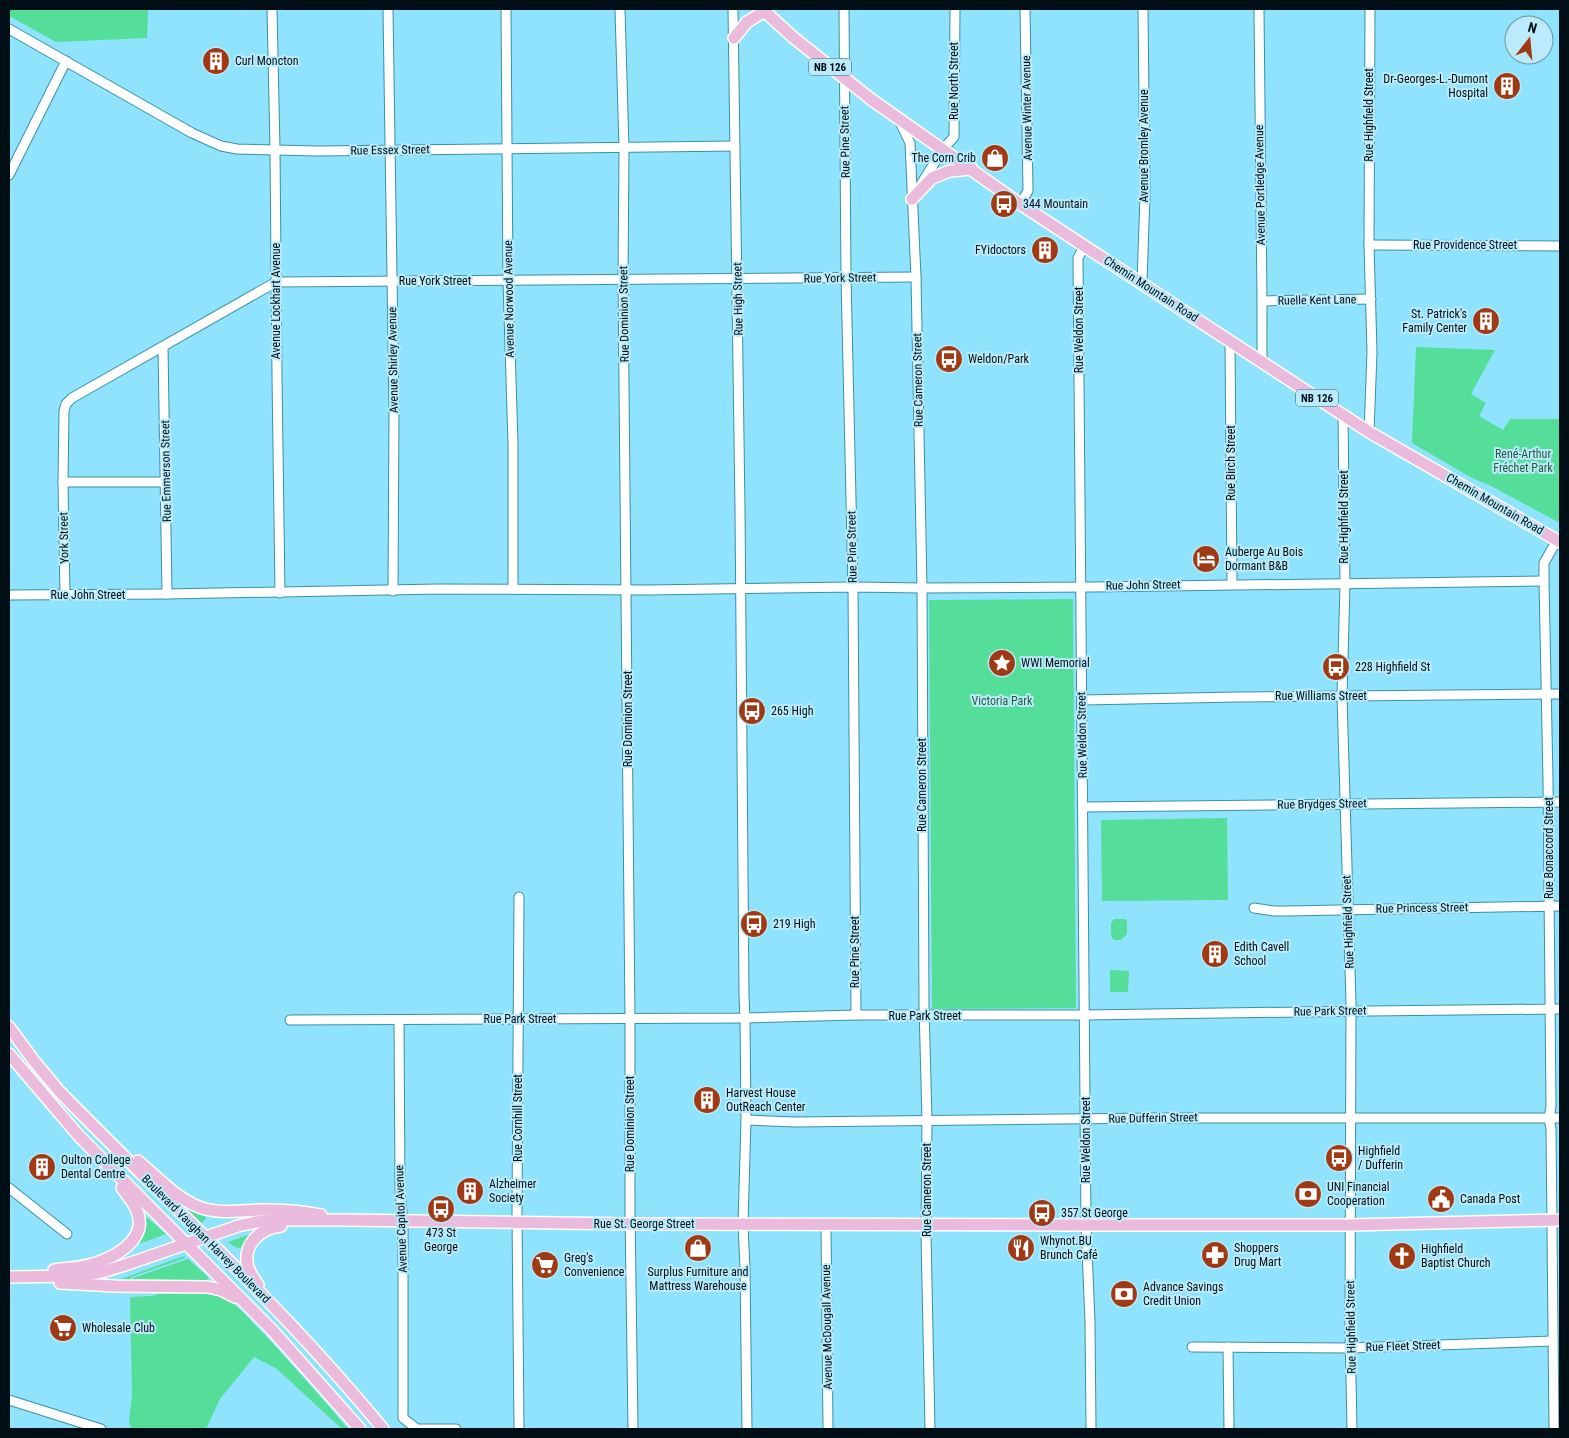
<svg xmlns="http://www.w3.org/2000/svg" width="1569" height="1438" font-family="'Roboto Condensed',sans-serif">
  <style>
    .green { fill: #55dd9a }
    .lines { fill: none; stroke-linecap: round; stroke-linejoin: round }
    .minor-casing { stroke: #3a90a7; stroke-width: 11 }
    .major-casing { stroke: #fff; stroke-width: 14 }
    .minor { stroke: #fff; stroke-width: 9 }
    .major { stroke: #ebbbdd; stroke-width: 11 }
    .labels { text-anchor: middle; stroke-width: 4; stroke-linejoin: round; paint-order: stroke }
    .shield { fill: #bbebfa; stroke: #38515a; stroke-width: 1 }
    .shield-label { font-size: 11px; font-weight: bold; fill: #000f16 }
    .poi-label { font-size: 12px; fill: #000f16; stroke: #bbebfa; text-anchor: start }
    .street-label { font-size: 12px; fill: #000f16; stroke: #bbebfa }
    .park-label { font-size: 12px; fill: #235b3e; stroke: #bbebfa }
  </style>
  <rect width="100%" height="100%" fill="#90e3fc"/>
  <!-- green -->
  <g class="green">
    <path d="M 9,9 L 148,9 L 147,38 L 56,42 L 9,16 Z"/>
    <path d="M 1416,347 L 1495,350 L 1471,394 L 1486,403 L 1479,416 L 1503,430 L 1510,419 L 1560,419 L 1560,523 L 1491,486 L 1472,478 L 1412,443 Z"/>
    <path d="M 1073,599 L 1076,1008 L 932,1009 L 929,600 Z"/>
    <path d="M 1227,818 L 1228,900 L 1102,901 L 1101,820 Z"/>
    <path d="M 1114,919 L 1125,919 L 1127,921 L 1127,934 L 1121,940 L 1114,940 L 1111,936 L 1111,923 Z"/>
    <path d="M 1110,970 L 1129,971 L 1128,992 L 1110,992 Z"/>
    <path d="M 183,1204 L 206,1217 L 204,1221 L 201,1223 L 182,1205 Z"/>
    <path d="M 145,1216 L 166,1234 L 139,1244 L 145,1229 Z"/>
    <path d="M 248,1235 L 249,1237 L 243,1249 L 235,1247 L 228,1242 Z"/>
    <path d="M 184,1256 L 185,1258 L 131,1277 L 131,1282 L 100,1284 L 121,1279 Z"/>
    <path d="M 188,1259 L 208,1277 L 207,1282 L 133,1282 L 133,1278 Z"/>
    <path d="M 198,1293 C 209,1294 218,1294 227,1300 C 242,1308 252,1323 264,1334 C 293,1365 321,1397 348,1429 L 342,1429 L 277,1369 L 254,1357 L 220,1399 L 206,1429 L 131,1429 L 129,1422 L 132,1394 L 130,1297 L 152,1296 L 159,1294 Z"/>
  </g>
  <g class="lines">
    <!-- minor casing -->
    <g class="minor-casing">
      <g id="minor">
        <path d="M 272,9 L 275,149 L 277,376 L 280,593"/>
        <path d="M 388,9 L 394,410 L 393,591"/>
        <path d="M 506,9 L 508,281 L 513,444 L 513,589"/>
        <path d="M 620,9 L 624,148 L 623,279 L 630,1019 L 630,1211 L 633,1429"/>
        <path d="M 733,9 L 740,509 L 744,995 L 745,1018 L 746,1120 L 743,1224 L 745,1269 L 747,1429"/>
        <path d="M 844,9 L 846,277 L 853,587 L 856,1015"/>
        <path d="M 1259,9 L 1262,301 L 1262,362"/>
        <path d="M 9,29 L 192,133 L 221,146 L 237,149 L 318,151 L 735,146"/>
        <path d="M 899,120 L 910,143 L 916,277 L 922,588 L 924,1006 L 927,1120 L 926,1234 L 930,1429"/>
        <path d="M 9,175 L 66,61"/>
        <path d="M 920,186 L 943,149 L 954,137 L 955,9"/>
        <path d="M 1020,204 L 1028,191 L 1025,9"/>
        <path d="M 1085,245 L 1078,258 L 1086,1225 L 1090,1322 L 1091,1429"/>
        <path d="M 1369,245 L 1560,246"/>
        <path d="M 1142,283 L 1145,195 L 1143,9"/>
        <path d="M 1262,301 L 1371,299"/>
        <path d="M 1230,342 L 1232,584"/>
        <path d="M 163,347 L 167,594"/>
        <path d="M 1343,415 L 1345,584 L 1342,696 L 1351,1003 L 1350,1328 L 1352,1429"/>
        <path d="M 1369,432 L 1372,352 L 1369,245 L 1370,9"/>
        <path d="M 63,482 L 166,482"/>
        <path d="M 9,595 L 167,594 L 439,589 L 648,590 L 853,587 L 922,588 L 1093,587 L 1544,581"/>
        <path d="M 65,595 L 63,482 L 64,411 L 66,404 L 72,398 L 276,282 L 916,277"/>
        <path d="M 1082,700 L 1238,697 L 1560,694"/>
        <path d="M 1083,807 L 1560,802"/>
        <path d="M 1254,908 L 1274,911 L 1286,911 L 1560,906"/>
        <path d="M 290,1020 L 745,1018 L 856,1015 L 1085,1015 L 1369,1011 L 1560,1009"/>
        <path d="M 399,1020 L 400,1192 L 403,1221 L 403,1418 L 417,1429 L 456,1429"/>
        <path d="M 746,1120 L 796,1122 L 1155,1118 L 1560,1118"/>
        <path d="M 9,1188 L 67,1234"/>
        <path d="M 826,1225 L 828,1429"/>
        <path d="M 1192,1347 L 1351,1348 L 1553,1341"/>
        <path d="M 1228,1347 L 1229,1429"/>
        <path d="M 9,1400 L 101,1429"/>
        <path d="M 519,1429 L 517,1213 L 519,897"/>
        <path d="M 1554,1429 L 1551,1129 L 1549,1118 L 1551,1106 L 1548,780 L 1544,581 L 1544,563 L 1557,540"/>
      </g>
    </g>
    <!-- major casing -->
    <g class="major-casing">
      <g id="major">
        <path d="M 762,9 L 794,38 L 872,100 L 1020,204 L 1369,432 L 1560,542"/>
        <path d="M 734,38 L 747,22 L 765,11"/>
        <path d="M 912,199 L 932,178 L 950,171 L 972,169"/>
        <path d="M 9,1027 L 34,1061 L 59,1091 C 168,1203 284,1308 383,1429"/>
        <path d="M 9,1054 L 79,1136 L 272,1330 L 360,1429"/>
        <path d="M 138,1161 C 157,1177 176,1198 199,1207 C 219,1215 243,1210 264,1210 C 283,1210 302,1211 321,1215"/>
        <path d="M 54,1270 C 66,1268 78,1268 89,1265 C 112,1259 149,1241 137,1211 C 134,1203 127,1195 122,1188"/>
        <path d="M 9,1277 L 73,1276 L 98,1273 L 122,1266 L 238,1226 L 256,1222 L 276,1220 L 345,1220 L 630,1224 L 1086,1225 L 1351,1225 L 1560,1220"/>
        <path d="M 60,1283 L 115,1286 L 208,1287 L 221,1290 L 235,1297"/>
        <path d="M 258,1285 C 254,1279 250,1274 248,1267 C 242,1245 260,1228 281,1226"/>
      </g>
    </g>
    <!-- minor -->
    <use href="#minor" class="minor"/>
    <!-- major -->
    <use href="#major" class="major"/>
  </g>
  <!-- icons -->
  <defs>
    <g id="building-disc" transform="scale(1.4375)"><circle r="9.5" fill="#a03a15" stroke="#bbebfa"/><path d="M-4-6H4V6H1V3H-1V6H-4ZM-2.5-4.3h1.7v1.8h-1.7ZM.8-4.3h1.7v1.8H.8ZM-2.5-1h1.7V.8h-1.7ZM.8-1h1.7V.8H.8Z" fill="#fff"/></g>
    <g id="shop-disc" transform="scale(1.4375)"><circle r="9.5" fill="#a03a15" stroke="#bbebfa"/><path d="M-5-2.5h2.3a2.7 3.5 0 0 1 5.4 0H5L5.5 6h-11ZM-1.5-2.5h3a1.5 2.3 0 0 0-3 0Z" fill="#fff"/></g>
    <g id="bus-disc" transform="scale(1.4375)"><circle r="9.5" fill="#a03a15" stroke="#bbebfa"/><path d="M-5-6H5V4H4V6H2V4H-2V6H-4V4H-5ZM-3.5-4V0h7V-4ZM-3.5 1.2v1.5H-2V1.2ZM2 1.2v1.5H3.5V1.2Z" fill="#fff"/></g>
    <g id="hotel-disc" transform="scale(1.4375)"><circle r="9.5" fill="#a03a15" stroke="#bbebfa"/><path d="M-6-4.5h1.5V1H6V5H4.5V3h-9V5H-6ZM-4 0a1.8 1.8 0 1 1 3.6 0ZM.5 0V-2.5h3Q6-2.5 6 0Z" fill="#fff"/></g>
    <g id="sight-disc" transform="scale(1.4375)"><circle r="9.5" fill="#a03a15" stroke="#bbebfa"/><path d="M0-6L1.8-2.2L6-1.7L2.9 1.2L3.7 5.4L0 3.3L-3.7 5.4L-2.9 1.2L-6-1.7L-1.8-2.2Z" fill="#fff"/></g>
    <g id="bank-disc" transform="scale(1.4375)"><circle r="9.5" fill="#a03a15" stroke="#bbebfa"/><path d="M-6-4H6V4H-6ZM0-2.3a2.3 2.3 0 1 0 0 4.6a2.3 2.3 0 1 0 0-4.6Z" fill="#fff"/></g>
    <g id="civic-disc" transform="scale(1.4375)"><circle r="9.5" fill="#a03a15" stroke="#bbebfa"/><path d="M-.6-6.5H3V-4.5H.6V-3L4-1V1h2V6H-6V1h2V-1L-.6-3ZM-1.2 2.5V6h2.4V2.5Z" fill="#fff"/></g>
    <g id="restaurant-disc" transform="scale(1.4375)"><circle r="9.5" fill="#a03a15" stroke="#bbebfa"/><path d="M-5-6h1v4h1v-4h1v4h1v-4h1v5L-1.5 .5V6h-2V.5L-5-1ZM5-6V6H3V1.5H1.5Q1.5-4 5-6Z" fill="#fff"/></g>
    <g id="pharmacy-disc" transform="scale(1.4375)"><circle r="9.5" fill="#a03a15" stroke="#bbebfa"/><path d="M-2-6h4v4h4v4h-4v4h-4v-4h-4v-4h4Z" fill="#fff"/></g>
    <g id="church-disc" transform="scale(1.4375)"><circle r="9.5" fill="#a03a15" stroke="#bbebfa"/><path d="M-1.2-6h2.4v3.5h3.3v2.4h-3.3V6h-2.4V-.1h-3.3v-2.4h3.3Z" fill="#fff"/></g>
    <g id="supermarket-disc" transform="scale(1.4375)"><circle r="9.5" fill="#a03a15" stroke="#bbebfa"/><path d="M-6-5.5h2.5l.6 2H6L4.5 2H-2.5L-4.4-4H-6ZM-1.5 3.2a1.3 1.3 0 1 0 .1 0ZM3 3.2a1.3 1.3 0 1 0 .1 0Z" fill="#fff"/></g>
  </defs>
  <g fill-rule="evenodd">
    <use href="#building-disc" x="216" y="61"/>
    <use href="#building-disc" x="1507" y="86"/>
    <use href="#shop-disc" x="995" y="158"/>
    <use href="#bus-disc" x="1004" y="204"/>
    <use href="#building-disc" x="1045" y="250"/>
    <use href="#building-disc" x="1486" y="321"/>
    <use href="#bus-disc" x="949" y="359"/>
    <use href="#hotel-disc" x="1206" y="559"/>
    <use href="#sight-disc" x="1002" y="663"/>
    <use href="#bus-disc" x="1336" y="667"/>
    <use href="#bus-disc" x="752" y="711"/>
    <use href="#bus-disc" x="754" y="924"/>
    <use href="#building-disc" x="1215" y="954"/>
    <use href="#building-disc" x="707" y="1100"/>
    <use href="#bus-disc" x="1339" y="1158"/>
    <use href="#building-disc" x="42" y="1167"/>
    <use href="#building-disc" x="470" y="1191"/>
    <use href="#bank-disc" x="1308" y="1194"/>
    <use href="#civic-disc" x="1441" y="1199"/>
    <use href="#bus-disc" x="441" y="1209"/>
    <use href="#bus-disc" x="1042" y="1213"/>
    <use href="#shop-disc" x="698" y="1248"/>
    <use href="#restaurant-disc" x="1021" y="1248"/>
    <use href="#pharmacy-disc" x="1215" y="1255"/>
    <use href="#church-disc" x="1402" y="1256"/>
    <use href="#supermarket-disc" x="545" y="1265"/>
    <use href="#bank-disc" x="1124" y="1294"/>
    <use href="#supermarket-disc" x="63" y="1328"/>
  </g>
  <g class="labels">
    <!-- shield labels -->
    <g class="shield">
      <rect x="809" y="58.5" width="42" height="17" rx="4"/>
      <rect x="1296" y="389.5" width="42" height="17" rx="4"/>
    </g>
    <g class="shield-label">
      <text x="830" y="71">NB 126</text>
      <text x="1317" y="402">NB 126</text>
    </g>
    <!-- poi labels -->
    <g class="poi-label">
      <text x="235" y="65">Curl Moncton</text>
      <text x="1488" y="83" text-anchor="end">Dr-Georges-L.-Dumont<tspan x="1488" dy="14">Hospital</tspan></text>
      <text x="976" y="162" text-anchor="end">The Corn Crib</text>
      <text x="1023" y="208">344 Mountain</text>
      <text x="1026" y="254" text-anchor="end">FYidoctors</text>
      <text x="1467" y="318" text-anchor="end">St. Patrick's<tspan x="1467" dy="14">Family Center</tspan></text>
      <text x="968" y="363">Weldon/Park</text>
      <text x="1225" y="556">Auberge Au Bois<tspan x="1225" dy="14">Dormant B&amp;B</tspan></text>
      <text x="1021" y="667">WWI Memorial</text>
      <text x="1355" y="671">228 Highfield St</text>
      <text x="771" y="715">265 High</text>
      <text x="773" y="928">219 High</text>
      <text x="1234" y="951">Edith Cavell<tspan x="1234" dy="14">School</tspan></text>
      <text x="726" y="1097">Harvest House<tspan x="726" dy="14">OutReach Center</tspan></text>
      <text x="1358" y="1155">Highfield<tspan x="1358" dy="14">/ Dufferin</tspan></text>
      <text x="61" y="1164">Oulton College<tspan x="61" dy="14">Dental Centre</tspan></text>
      <text x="489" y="1188">Alzheimer<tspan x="489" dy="14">Society</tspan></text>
      <text x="1327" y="1191">UNI Financial<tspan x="1327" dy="14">Cooperation</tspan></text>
      <text x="1460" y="1203">Canada Post</text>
      <text x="1061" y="1217">357 St George</text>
      <text x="441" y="1237" text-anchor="middle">473 St<tspan x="441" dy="14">George</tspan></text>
      <text x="1040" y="1245">Whynot.BU<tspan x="1040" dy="14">Brunch Café</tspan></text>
      <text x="1234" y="1252">Shoppers<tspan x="1234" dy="14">Drug Mart</tspan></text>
      <text x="1421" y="1253">Highfield<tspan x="1421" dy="14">Baptist Church</tspan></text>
      <text x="564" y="1262">Greg's<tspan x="564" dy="14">Convenience</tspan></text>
      <text x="698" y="1276" text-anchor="middle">Surplus Furniture and<tspan x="698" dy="14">Mattress Warehouse</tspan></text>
      <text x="1143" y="1291">Advance Savings<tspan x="1143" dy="14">Credit Union</tspan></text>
      <text x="82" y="1332">Wholesale Club</text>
    </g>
    <!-- street labels -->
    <g class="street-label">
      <text transform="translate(954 81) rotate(-90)" y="4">Rue North Street</text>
      <text transform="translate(1027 108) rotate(-91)" y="4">Avenue Winter Avenue</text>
      <text transform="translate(1369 115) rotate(-90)" y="4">Rue Highfield Street</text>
      <text transform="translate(845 142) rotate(-91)" y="4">Rue Pine Street</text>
      <text transform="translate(1144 146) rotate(-90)" y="4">Avenue Bromley Avenue</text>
      <text transform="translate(390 150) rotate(-1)" y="4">Rue Essex Street</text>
      <text transform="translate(1260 185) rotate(-91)" y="4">Avenue Portledge Avenue</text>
      <text x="1465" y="249">Rue Providence Street</text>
      <text transform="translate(840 278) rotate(-1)" y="4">Rue York Street</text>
      <text x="435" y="285">Rue York Street</text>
      <text transform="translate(1151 289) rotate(33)" y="4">Chemin Mountain Road</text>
      <text transform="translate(509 299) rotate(-91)" y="4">Avenue Norwood Avenue</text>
      <text transform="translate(738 299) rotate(-91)" y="4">Rue High Street</text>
      <text transform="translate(1317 300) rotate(-1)" y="4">Ruelle Kent Lane</text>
      <text transform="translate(276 301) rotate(-90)" y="4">Avenue Lockhart Avenue</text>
      <text transform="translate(624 314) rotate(-91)" y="4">Rue Dominion Street</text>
      <text transform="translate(1079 330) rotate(-90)" y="4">Rue Weldon Street</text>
      <text transform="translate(393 360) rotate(-91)" y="4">Avenue Shirley Avenue</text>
      <text transform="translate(918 380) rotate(-91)" y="4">Rue Cameron Street</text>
      <text transform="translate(1231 463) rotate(-90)" y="4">Rue Birch Street</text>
      <text transform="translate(166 471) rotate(-91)" y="4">Rue Emmerson Street</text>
      <text transform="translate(1495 504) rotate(30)" y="4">Chemin Mountain Road</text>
      <text transform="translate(1344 517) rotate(-90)" y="4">Rue Highfield Street</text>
      <text transform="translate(64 538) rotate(-91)" y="4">York Street</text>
      <text transform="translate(852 547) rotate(-91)" y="4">Rue Pine Street</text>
      <text transform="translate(1143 585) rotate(-1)" y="4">Rue John Street</text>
      <text x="88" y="599">Rue John Street</text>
      <text x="1321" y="700">Rue Williams Street</text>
      <text transform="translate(628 719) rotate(-90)" y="4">Rue Dominion Street</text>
      <text transform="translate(1082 735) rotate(-91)" y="4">Rue Weldon Street</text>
      <text transform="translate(922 785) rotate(-90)" y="4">Rue Cameron Street</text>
      <text transform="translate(1322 804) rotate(-1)" y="4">Rue Brydges Street</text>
      <text transform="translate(1549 848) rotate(-90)" y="4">Rue Bonaccord Street</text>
      <text transform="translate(1422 908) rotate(-1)" y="4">Rue Princess Street</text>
      <text transform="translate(1348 922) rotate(-92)" y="4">Rue Highfield Street</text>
      <text transform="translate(855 952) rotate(-90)" y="4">Rue Pine Street</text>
      <text transform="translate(1330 1011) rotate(-1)" y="4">Rue Park Street</text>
      <text x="925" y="1020">Rue Park Street</text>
      <text x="520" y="1023">Rue Park Street</text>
      <text transform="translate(518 1118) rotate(-90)" y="4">Rue Cornhill Street</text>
      <text transform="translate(1153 1118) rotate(-1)" y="4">Rue Dufferin Street</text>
      <text transform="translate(630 1124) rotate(-90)" y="4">Rue Dominion Street</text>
      <text transform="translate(1086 1140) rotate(-90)" y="4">Rue Weldon Street</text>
      <text transform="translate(927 1190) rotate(-90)" y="4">Rue Cameron Street</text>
      <text transform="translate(401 1219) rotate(-92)" y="4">Avenue Capitol Avenue</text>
      <text x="644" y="1228">Rue St. George Street</text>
      <text transform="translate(206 1239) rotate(45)" y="4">Boulevard Vaughan Harvey Boulevard</text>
      <text transform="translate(827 1327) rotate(-91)" y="4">Avenue McDougall Avenue</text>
      <text transform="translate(1351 1327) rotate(-91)" y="4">Rue Highfield Street</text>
      <text transform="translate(1403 1346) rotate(-2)" y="4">Rue Fleet Street</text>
    </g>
    <!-- park labels -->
    <g class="park-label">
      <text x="1523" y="458">René-Arthur<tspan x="1523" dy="14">Fréchet Park</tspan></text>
      <text x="1002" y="705">Victoria Park</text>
    </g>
  </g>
  <!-- border -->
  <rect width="1569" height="1438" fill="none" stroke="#000f16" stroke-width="20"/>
  <!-- north arrow -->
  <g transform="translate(1529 40) rotate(16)"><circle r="24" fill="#bbebfa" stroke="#70939f"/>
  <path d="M0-4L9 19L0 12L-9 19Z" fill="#a03a15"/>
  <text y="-8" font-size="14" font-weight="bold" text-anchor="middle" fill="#000f16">N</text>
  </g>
</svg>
